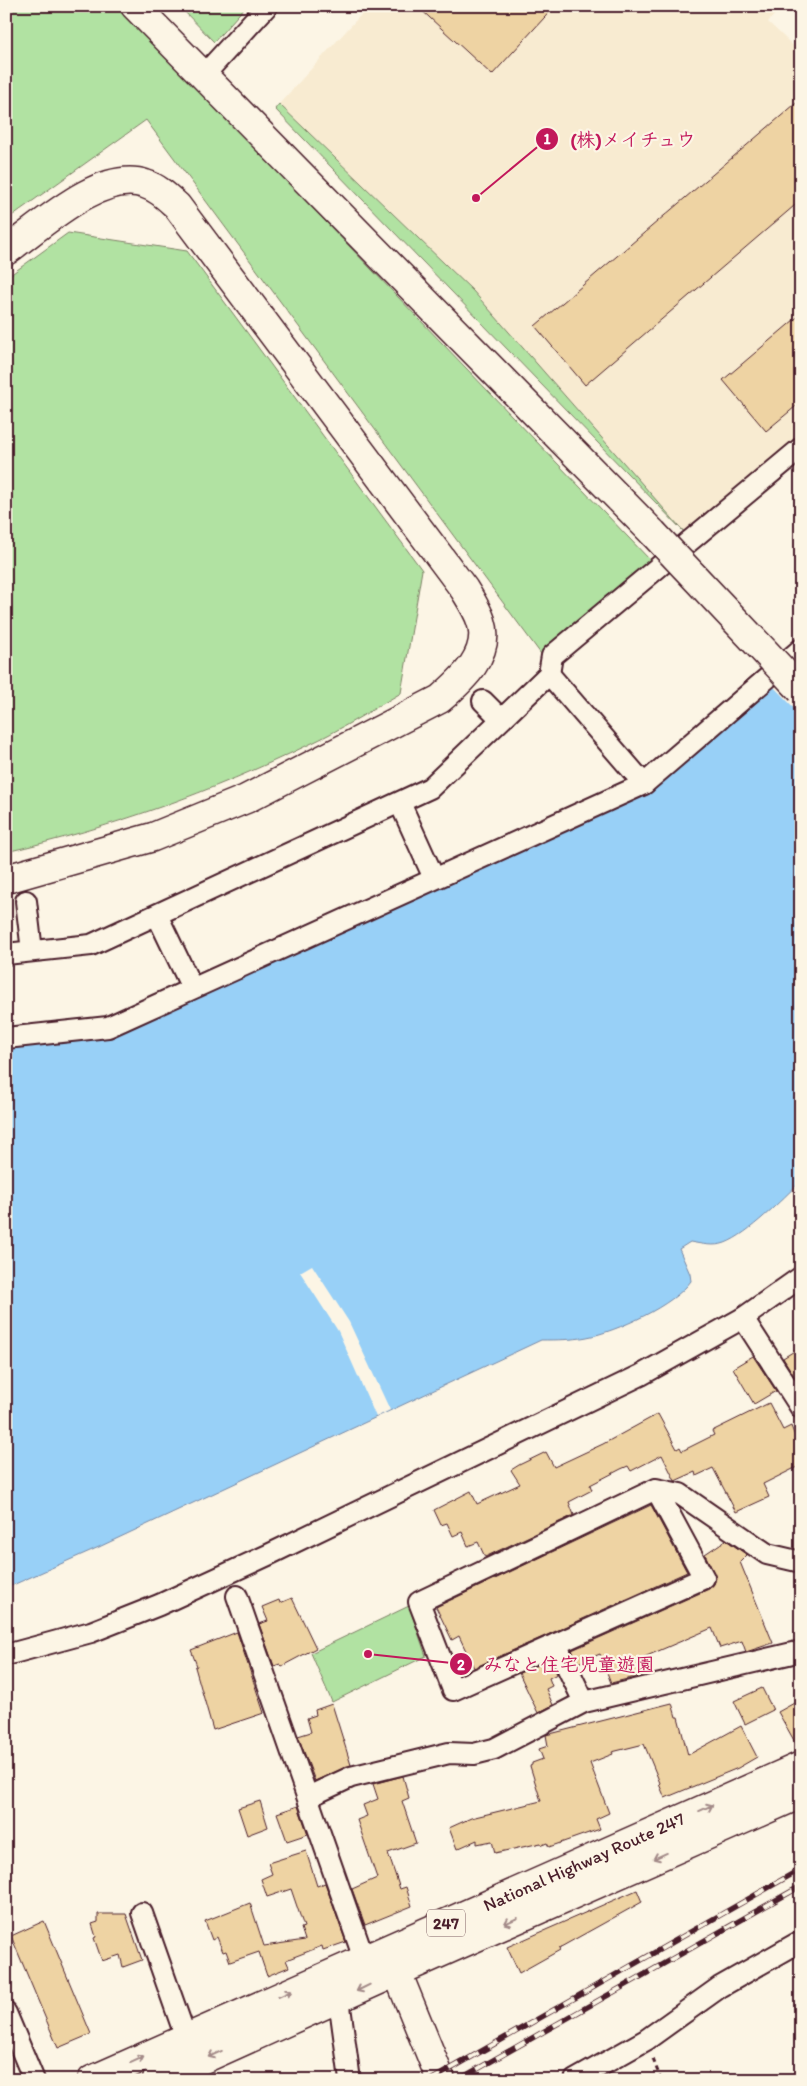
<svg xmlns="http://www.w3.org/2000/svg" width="807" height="2086" font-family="Itim,'Klee One',sans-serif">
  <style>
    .built { fill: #f8ebd1 }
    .green { fill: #b1e2a2; stroke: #7e8066 }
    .water { fill: #98d0f7; stroke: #7989a5 }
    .pier { fill: #fcf5e5 }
    .building { fill: #eed3a3; stroke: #4a1f2b }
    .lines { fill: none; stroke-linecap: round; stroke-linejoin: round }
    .street-casing { stroke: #4a1f2b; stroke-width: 24 }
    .secondary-casing { stroke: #4a1f2b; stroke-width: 31 }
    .highway-casing { stroke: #4a1f2b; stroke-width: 31 }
    .path { stroke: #4a1f2b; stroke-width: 3; stroke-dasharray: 5 4; stroke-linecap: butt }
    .street { stroke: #fcf5e5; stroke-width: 20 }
    .secondary { stroke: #fcf5e5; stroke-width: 28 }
    .highway { stroke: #fcf5e5; stroke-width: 28 }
    .rail-casing { stroke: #4a1f2b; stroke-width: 5.5 }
    .rail { stroke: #fcf5e5; stroke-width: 4; stroke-dasharray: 11; stroke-linecap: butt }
    .secondary-bridge-casing { stroke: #4a1f2b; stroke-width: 31; stroke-linecap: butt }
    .secondary-bridge { stroke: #fcf5e5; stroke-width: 28 }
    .oneway { stroke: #a38a88 }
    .labels { text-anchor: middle; stroke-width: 4.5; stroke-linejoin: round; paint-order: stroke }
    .shield { fill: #fcf5e5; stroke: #7f5f63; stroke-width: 1 }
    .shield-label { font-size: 16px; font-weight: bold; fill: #4a1f2b }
    .street-label { font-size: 18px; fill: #4a1f2b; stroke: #fcf5e5 }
    .leader { fill: none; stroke: #c2185b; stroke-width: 2 }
    .callout-dot { fill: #c2185b; stroke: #fcf5e5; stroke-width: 2 }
    .mark-label { font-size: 15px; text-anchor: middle; font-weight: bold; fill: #fff }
    .callout-label { font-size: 19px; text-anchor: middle; font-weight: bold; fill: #c2185b; stroke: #fcf5e5; stroke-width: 4.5; stroke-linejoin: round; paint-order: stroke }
  </style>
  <rect width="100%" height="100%" fill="#fcf5e5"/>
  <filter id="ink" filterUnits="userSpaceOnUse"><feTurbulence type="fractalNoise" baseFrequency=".02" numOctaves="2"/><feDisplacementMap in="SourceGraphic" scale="10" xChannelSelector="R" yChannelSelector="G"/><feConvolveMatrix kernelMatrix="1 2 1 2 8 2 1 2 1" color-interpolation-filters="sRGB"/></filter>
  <g filter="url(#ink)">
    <!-- built -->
    <path class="built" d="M 369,6 L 782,6 L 768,22 L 801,53 L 801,437 L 686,534 L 473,291 L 279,104 Z"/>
    <!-- green -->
    <g class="green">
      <path d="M 6,6 L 119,6 L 651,561 L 541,654 L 146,120 L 6,220 Z"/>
      <path d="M 179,6 L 246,6 L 214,42 Z"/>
      <path d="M 279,104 L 473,291 L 686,534 L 275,109 Z"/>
      <path d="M 68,233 L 187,251 L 422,570 L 401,693 C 370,711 340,730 308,745 C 211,792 111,828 6,852 L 6,278 Z"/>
      <path d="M 409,1606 L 426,1656 L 332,1702 L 311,1653 Z"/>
    </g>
    <!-- water -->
    <path class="water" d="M 801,659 L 801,1181 C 782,1199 749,1234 725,1243 C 714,1247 702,1244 690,1242 L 679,1249 L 690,1274 L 691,1281 C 674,1305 616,1332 587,1337 C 572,1340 556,1340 541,1340 L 99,1547 L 6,1588 L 6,1048 L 115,1036 L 642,796 Z"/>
    <!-- pier -->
    <g class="pier">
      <path d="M 801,660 L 801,715 L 770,683 Z"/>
      <path d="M 312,1265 L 349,1322 L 390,1410 L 376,1417 L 338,1331 L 300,1272 Z"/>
    </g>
    <!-- building -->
    <g class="building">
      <path d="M 417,6 L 555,6 L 492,75 Z"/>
      <path d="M 801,99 L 801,200 L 585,385 L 535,326 Z"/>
      <path d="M 801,314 L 801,402 L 766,431 L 723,380 Z"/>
      <path d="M 801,1347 L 801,1376 L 796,1379 L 783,1358 Z"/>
      <path d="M 753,1356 L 776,1391 L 754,1404 L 733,1368 Z"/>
      <path d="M 769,1403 L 783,1430 L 791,1426 L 796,1439 L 801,1437 L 801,1465 L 763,1484 L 769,1497 L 736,1512 L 713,1468 L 696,1476 L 695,1472 L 675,1481 L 662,1455 L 631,1471 L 628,1466 L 621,1469 L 590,1485 L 592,1490 L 569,1502 L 574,1515 L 485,1557 L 478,1542 L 468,1546 L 462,1532 L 453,1536 L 447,1523 L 441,1525 L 434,1510 L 471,1491 L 477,1504 L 520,1484 L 511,1470 L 519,1465 L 546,1452 L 554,1467 L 603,1444 L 658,1414 L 677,1449 L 680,1447 L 682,1451 L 714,1435 L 712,1431 Z"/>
      <path d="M 651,1505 L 687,1572 L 474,1668 L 459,1636 L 452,1640 L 436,1607 Z"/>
      <path d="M 726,1540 L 747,1555 L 740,1562 L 773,1643 L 746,1652 L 742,1641 L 720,1648 L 712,1628 L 642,1658 L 648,1674 L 611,1683 L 600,1654 L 578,1663 L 572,1650 L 709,1589 L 714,1584 L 716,1578 L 705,1554 Z"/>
      <path d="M 292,1598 L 316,1648 L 282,1666 L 280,1664 L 274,1666 L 259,1624 L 268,1621 L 262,1607 L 279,1600 L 280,1603 Z"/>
      <path d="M 237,1632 L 264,1713 L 213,1730 L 195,1667 L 197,1666 L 191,1650 Z"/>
      <path d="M 550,1660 L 557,1674 L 549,1678 L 552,1686 L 546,1689 L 553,1705 L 538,1713 L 519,1673 Z"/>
      <path d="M 762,1688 L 773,1710 L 745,1724 L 734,1701 Z"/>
      <path d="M 796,1702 L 801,1715 L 800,1751 L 778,1712 Z"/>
      <path d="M 672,1703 L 676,1717 L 678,1717 L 688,1755 L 741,1726 L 757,1757 L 738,1768 L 665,1798 L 659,1784 L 660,1783 L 644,1744 L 612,1752 L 613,1754 L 590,1763 L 609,1813 L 596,1819 L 600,1829 L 549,1847 L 547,1843 L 542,1845 L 541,1843 L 495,1853 L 492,1841 L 477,1844 L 477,1840 L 457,1849 L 449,1828 L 471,1818 L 541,1801 L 530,1766 L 532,1765 L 532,1763 L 543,1759 L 539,1749 L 548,1746 L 546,1735 Z"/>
      <path d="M 332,1704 L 351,1765 L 315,1781 L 298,1736 L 311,1732 L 307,1718 L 316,1715 L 315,1710 Z"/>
      <path d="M 403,1776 L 409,1798 L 402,1801 L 416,1843 L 388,1853 L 400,1889 L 406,1887 L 412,1906 L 365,1925 L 352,1889 L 377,1878 L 357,1820 L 367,1816 L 363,1805 L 378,1799 L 373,1784 Z"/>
      <path d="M 260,1801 L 268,1827 L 247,1835 L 238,1808 Z"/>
      <path d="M 298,1806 L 308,1834 L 287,1841 L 277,1813 Z"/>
      <path d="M 306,1851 L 317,1886 L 325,1883 L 346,1942 L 323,1950 L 322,1946 L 286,1960 L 289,1967 L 267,1976 L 259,1952 L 230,1962 L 226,1951 L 223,1952 L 217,1937 L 212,1940 L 205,1921 L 250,1903 L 264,1946 L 305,1940 L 301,1928 L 304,1927 L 291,1889 L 267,1897 L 261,1879 L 272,1874 L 268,1863 Z"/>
      <path d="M 637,1890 L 642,1902 L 559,1948 L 560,1950 L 519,1973 L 507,1947 Z"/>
      <path d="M 98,1914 L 126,1914 L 142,1960 L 123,1967 L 120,1955 L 102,1961 L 94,1938 L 96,1937 L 92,1924 L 98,1922 Z"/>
      <path d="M 44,1921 L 91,2034 L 58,2048 L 11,1936 Z"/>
    </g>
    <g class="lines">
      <!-- street casing -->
      <g class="street-casing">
        <g id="street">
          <path d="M 203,76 L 267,6"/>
          <path d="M 549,674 L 644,784"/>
          <path d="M 483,701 L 500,718"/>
          <path d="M 400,803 L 434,878"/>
          <path d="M 26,901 L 32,951"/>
          <path d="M 157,915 L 192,988"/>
          <path d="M 6,954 L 91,945 L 430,788 L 549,674 L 552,656 L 801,448"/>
          <path d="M 6,1038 L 108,1027 L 644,784 L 801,649"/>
          <path d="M 743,1318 L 801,1408"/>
          <path d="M 656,1489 L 704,1578 L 453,1690 L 419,1602 L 656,1489 L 680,1494 L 767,1554 L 801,1562"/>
          <path d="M 237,1596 L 364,1959"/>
          <path d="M 556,1644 L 584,1702"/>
          <path d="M 6,1655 L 91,1632 L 159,1605 L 268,1555 L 641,1375 L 743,1318 L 801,1277"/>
          <path d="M 308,1797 L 351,1777 L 449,1753 L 474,1754 L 494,1749 L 584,1702 L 801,1651"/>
          <path d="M 142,1913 L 186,2038"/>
          <path d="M 339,1999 L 350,2080"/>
          <path d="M 6,2013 L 34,2080"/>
          <path d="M 575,2080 L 646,2040 L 720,1987 L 801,1941"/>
        </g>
      </g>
      <!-- secondary casing -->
      <g class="secondary-casing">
        <g id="secondary">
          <path d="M 135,6 L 653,533"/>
          <path d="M 6,251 C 41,226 101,169 145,184 C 158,188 167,197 177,206 L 464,589 C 470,599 477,609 481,621 C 492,654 462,680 440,699 L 246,799 L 153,837 L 6,879"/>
          <path d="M 397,1972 L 441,2080"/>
        </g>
      </g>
      <!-- highway casing -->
      <g class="highway-casing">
        <g id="highway">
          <path d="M 92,2080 L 801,1766"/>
          <path d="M 157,2080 L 397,1972 L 801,1794"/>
        </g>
      </g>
      <!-- path -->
      <path class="path" d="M 653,2059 L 661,2080"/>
      <!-- street -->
      <use href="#street" class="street"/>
      <!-- secondary -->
      <use href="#secondary" class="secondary"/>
      <!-- highway -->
      <use href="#highway" class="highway"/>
      <!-- rail casing -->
      <g class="rail-casing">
        <g id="rail">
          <path d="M 431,2080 L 801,1869"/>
          <path d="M 458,2080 L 801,1886"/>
        </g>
      </g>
      <!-- rail -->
      <use href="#rail" class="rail"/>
      <!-- secondary-bridge casing -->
      <g class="secondary-bridge-casing">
        <path id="secondary-bridge" d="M 653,533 L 801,690"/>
      </g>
      <!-- secondary-bridge -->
      <use href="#secondary-bridge" class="secondary-bridge"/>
    </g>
    <!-- one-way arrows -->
    <defs><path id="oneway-shaft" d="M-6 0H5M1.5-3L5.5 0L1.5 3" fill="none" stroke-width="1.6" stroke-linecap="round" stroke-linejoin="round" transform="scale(1.25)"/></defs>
    <g class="oneway">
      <use href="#oneway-shaft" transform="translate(706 1808) rotate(-24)"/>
      <use href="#oneway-shaft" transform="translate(660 1856) rotate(156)"/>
      <use href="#oneway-shaft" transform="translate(511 1921) rotate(156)"/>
      <use href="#oneway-shaft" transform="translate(363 1988) rotate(154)"/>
      <use href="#oneway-shaft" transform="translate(285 1994) rotate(-24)"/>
      <use href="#oneway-shaft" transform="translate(215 2054) rotate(156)"/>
      <use href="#oneway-shaft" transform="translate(137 2060) rotate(-24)"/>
    </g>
  </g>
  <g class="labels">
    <!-- shield labels -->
    <rect class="shield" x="427" y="1909.5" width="38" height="27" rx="4"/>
    <g class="shield-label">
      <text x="446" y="1929">247</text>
    </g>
    <!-- street labels -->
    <g class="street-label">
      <text transform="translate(584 1862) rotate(-24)" y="6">National Highway Route 247</text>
    </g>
  </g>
  <!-- callouts -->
  <path class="leader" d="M476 198L547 139M368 1654L461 1664"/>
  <g class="callout-dot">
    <circle cx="476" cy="198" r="5"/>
    <circle cx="368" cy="1654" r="5"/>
    <circle cx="547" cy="139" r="12"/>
    <circle cx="461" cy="1664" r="12"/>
  </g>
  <g class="mark-label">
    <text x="547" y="144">1</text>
    <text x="461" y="1670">2</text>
  </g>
  <g class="callout-label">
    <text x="633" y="146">(株)メイチュウ</text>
    <text x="569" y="1671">みなと住宅児童遊園</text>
  </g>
  <!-- margin -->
  <rect width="807" height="2086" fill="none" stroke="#fcf5e5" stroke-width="25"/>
  <rect x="12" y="12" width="782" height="2061" fill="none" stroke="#4a1f2b" stroke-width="2" filter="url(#ink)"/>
</svg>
